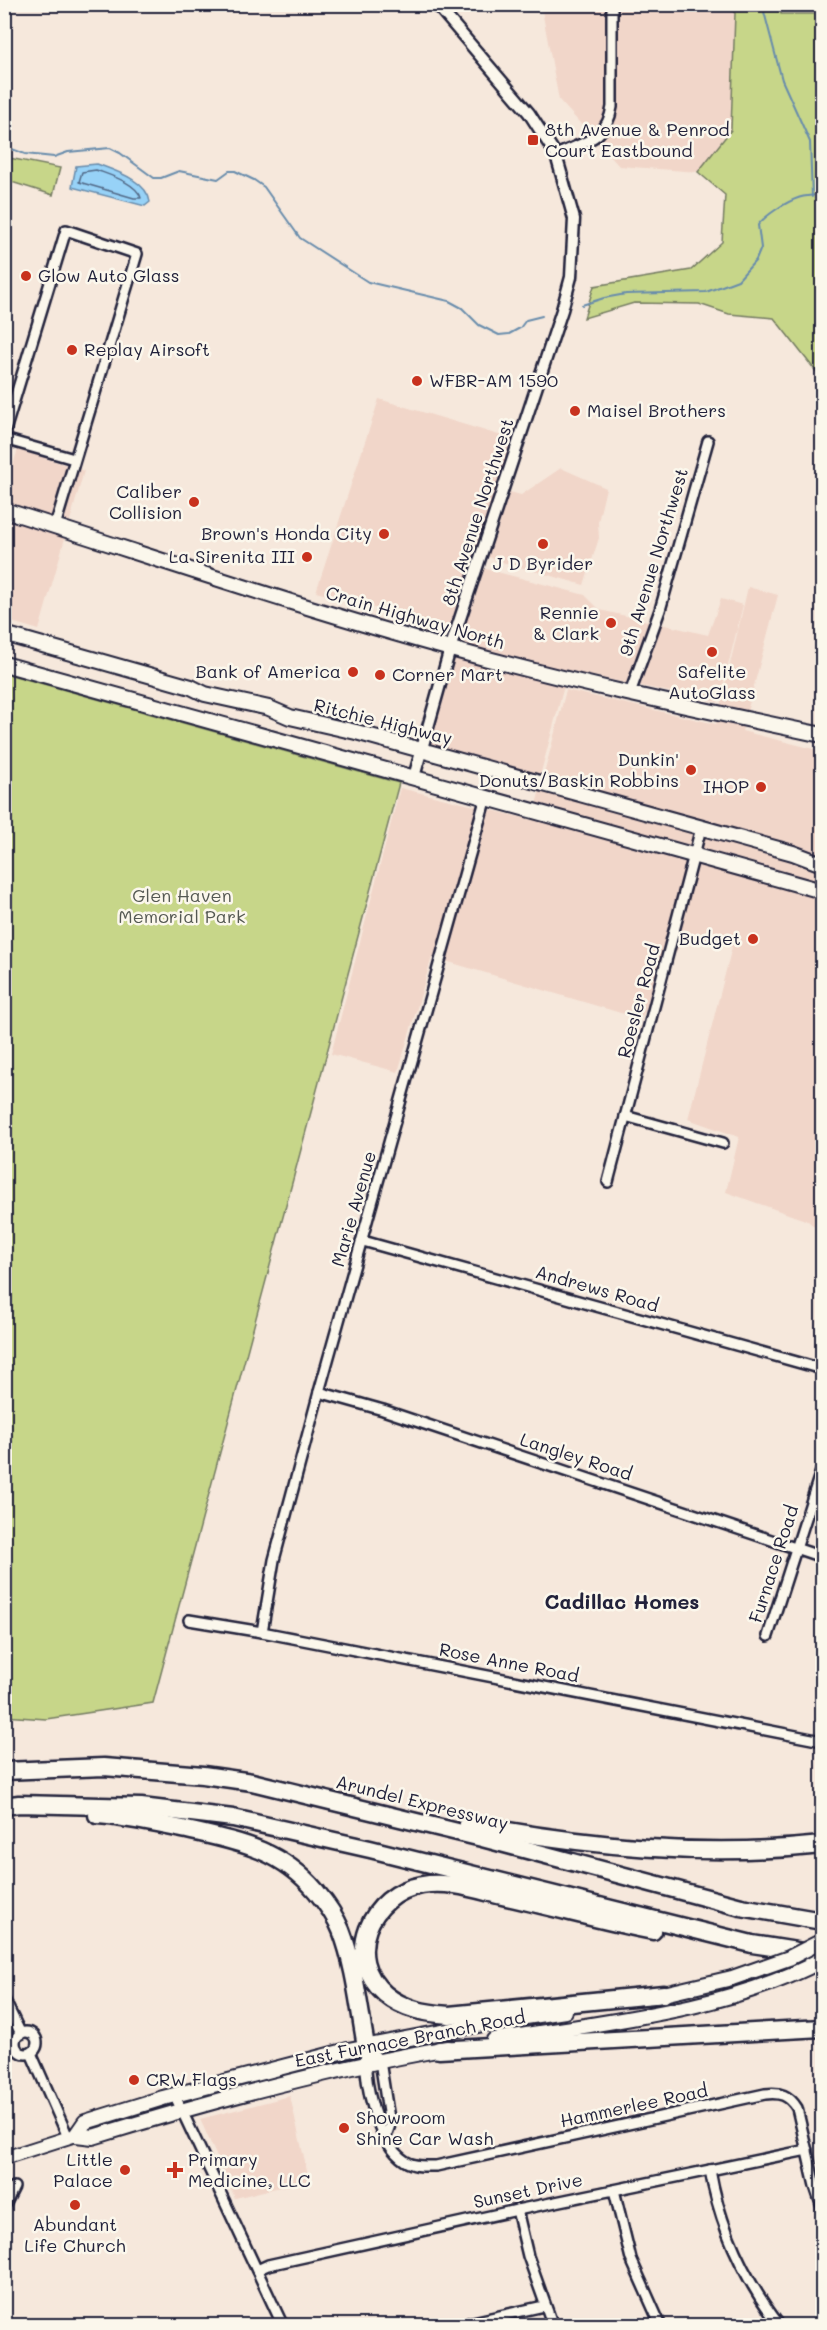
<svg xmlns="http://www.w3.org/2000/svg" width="827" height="2330" font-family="Mali,sans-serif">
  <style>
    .built { fill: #f1d6c9 }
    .green { fill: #c7d689; stroke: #747c62; stroke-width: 1.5 }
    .water { fill: #97d2f7; stroke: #688cac; stroke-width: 1.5 }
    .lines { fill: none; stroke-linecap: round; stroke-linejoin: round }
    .shore { stroke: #516886; stroke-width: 1.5 }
    .stream { stroke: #688cac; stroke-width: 2 }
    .minor-casing { stroke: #22223b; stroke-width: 14 }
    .tertiary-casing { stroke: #22223b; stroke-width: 15 }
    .secondary-casing { stroke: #22223b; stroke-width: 16 }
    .primary-casing { stroke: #22223b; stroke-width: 18 }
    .motorway-casing { stroke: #22223b; stroke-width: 21 }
    .minor { stroke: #fbf7ec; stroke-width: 9 }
    .tertiary { stroke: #fbf7ec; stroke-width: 10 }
    .secondary { stroke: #fbf7ec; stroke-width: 12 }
    .primary { stroke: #fbf7ec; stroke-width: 14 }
    .motorway { stroke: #fbf7ec; stroke-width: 16 }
    .primary-bridge-casing { stroke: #22223b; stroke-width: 18; stroke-linecap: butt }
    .primary-bridge { stroke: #fbf7ec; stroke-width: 14 }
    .poi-dot { fill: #c8321e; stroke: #fbf7ec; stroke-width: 2 }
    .labels { text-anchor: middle; stroke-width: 5; stroke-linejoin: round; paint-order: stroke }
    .poi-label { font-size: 18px; fill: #22223b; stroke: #fbf7ec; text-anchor: start }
    .street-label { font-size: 18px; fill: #22223b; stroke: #fbf7ec }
    .park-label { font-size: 18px; fill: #545852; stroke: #fbf7ec }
    .neighbourhood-label { font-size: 20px; font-weight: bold; fill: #22223b; stroke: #fbf7ec }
  </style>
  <rect width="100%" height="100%" fill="#f6e8dc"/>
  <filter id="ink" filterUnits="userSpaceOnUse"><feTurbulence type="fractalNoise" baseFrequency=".0167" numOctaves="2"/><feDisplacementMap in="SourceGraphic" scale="12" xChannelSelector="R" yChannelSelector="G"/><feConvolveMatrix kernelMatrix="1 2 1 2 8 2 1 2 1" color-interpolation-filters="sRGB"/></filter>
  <g filter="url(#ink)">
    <!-- built -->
    <g class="built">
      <path d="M 724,4 L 735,13 L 731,130 L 698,172 L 619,166 L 559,100 L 541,5 Z"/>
      <path d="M 379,399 L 512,439 L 498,489 L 521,495 L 561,468 L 606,488 L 598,522 L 599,538 L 584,585 L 498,561 L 476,551 L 452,629 L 316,592 Z"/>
      <path d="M 18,449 L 84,471 L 39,630 L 5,620 L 5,490 Z"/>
      <path d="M 482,568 L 585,595 L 600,610 L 708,635 L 721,599 L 743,605 L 719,702 L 568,671 L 540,776 L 427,748 Z"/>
      <path d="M 748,587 L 778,595 L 742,731 L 822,751 L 822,1233 L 808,1221 L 726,1192 L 739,1137 L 688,1119 L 732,947 L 686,933 L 641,1019 L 432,957 L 398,1072 L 331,1054 L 400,788 L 532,820 L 566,690 L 716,724 Z"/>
      <path d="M 290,2096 L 309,2180 L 235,2198 L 200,2119 Z"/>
    </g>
    <!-- green -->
    <g class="green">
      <path d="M 724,5 L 781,5 L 781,14 L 822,14 L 822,379 L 774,318 L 729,314 L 699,304 L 634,303 L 584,318 L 594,286 L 691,270 L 722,242 L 725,195 L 698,172 L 731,130 L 735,13 Z"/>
      <path d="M 4,157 L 60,168 L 53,195 L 5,180 Z"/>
      <path d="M 4,673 L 399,783 L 153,1703 L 46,1719 L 4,1716 Z"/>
    </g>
    <!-- water -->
    <path class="water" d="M 97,164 C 115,171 147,180 150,202 L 145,206 L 72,187 L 76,166 Z"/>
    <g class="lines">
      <!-- shore -->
      <path class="shore" d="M 96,170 C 109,175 137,183 141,198 L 134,198 L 79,182 L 82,172 Z"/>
      <!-- stream -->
      <g class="stream">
        <path d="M 762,4 L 782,80 L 810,142 L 812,197"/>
        <path d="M 4,146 L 25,154 L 54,157 L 68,152 L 110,148 L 120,153 L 154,178 L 161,178 L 179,171 L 218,179 L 229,171 L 235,171 L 254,180 L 264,187 L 300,238 L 368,282 L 449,301 L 462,308 L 479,325 L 499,335 L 509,334 L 520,328 L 526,320 L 542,316"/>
        <path d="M 582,305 L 604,298 L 626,294 L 706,292 L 738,280 L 756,260 L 761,248 L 758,225 C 766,215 786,202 798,198 C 805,195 815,196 822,194"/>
      </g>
      <!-- minor casing -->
      <g class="minor-casing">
        <g id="minor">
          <path d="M 556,155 C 583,142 607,140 612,107 L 612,4"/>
          <path d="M 4,434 L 66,230 L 137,254 L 55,526"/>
          <path d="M 4,439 L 74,459"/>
          <path d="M 630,693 L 660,610 L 708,441"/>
          <path d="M 625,1116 L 723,1143"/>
          <path d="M 608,1182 L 701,828"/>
          <path d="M 363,1241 L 822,1369"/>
          <path d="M 319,1392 L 383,1410 L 822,1557"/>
          <path d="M 189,1620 L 262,1632 L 822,1741"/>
          <path d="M 262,1632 L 274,1560 L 319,1392 L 486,797"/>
          <path d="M 768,1636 L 822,1468"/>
          <path d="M 4,1999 L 21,2034"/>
          <circle cx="26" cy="2043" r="11"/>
          <path d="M 366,2046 C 363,2079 375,2141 405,2161 C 414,2167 425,2166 436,2166 L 765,2094 C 780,2092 789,2095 797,2108 L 815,2186 L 822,2207"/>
          <path d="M 366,2046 L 380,2061 L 390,2125 L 386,2136"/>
          <path d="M 31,2053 L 68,2137"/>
          <path d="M 175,2096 L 283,2326"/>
          <path d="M 710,2170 C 720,2227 744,2279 780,2326"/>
          <path d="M 614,2190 L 631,2259 L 661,2326"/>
          <path d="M 4,2207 L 14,2187"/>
          <path d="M 517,2210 L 528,2256 L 553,2326"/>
          <path d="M 257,2270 L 268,2265 L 517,2210 L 807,2150"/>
          <path d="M 455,2326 L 544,2306"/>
        </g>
      </g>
      <!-- tertiary casing -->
      <g class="tertiary-casing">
        <path id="tertiary" d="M 414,777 L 450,649 L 562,310 L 571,277 L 574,219 L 556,155 L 529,113 L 436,4"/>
      </g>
      <!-- secondary casing -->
      <g class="secondary-casing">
        <path id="secondary" d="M 4,2158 L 76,2135"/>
      </g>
      <!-- primary casing -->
      <g class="primary-casing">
        <g id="primary">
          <path d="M 4,510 C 153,557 301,608 451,649 C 573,683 698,709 822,735"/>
          <path d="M 4,634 L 191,687 L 205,694 L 269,708 L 290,717 L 356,732 L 793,853 L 822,864"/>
          <path d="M 4,664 L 822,891"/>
          <path d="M 655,1996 L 732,1978"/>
          <path d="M 494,2040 C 597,2023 731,2010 822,1960"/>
          <path d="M 448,2048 C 327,2069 210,2101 93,2137 L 76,2135 L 85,2122 L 163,2098 L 348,2050 L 494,2022 L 565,2011"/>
        </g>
      </g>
      <!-- motorway casing -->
      <g class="motorway-casing">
        <g id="motorway">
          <path d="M 4,1771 L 104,1767 L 203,1775 L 252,1782 L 482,1838 L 741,1907 L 822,1921"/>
          <path d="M 4,1806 L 19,1804 L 141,1807 L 233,1818 L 370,1849 L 752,1944 L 822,1955"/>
          <path d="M 97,1815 C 127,1817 157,1824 187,1830 C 239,1842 280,1849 316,1891 C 326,1903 335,1915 341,1930 C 355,1966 359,2008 366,2046"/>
          <path d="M 468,1824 C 585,1846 704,1858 822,1845"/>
          <path d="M 653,1931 C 603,1921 553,1907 502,1896 C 477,1890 448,1880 422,1885 C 370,1894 342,1957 385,1994 C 404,2010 426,2013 449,2015 L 664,1994"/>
          <path d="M 439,2050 L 822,2028"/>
        </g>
      </g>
      <!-- minor -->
      <use href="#minor" class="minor"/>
      <!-- tertiary -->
      <use href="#tertiary" class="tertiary"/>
      <!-- secondary -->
      <use href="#secondary" class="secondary"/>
      <!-- primary -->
      <use href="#primary" class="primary"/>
      <!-- motorway -->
      <use href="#motorway" class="motorway"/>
      <!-- primary-bridge casing -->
      <g class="primary-bridge-casing">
        <path id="primary-bridge" d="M 732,1978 L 789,1958 L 822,1941"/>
      </g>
      <!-- primary-bridge -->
      <use href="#primary-bridge" class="primary-bridge"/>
    </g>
  </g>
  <!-- markers -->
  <g class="poi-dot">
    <rect x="527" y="134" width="12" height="12" rx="3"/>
    <circle cx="26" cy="276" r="6"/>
    <circle cx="72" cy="350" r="6"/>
    <circle cx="417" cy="381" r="6"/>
    <circle cx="575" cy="411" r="6"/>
    <circle cx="194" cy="502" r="6"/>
    <circle cx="384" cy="534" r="6"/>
    <circle cx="543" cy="544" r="6"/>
    <circle cx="307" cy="557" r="6"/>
    <circle cx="611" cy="623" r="6"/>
    <circle cx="712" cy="652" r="6"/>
    <circle cx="353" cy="672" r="6"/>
    <circle cx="380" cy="675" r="6"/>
    <circle cx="691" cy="770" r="6"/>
    <circle cx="761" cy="787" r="6"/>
    <circle cx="753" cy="939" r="6"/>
    <circle cx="134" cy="2080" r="6"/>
    <circle cx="344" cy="2128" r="6"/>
    <circle cx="125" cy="2170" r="6"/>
    <path d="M172 2161h6v6h6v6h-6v6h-6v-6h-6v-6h6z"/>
    <circle cx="75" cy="2205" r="6"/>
  </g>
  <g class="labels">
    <!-- poi labels -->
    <g class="poi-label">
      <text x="545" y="136">8th Avenue &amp; Penrod<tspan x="545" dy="21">Court Eastbound</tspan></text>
      <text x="38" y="282">Glow Auto Glass</text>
      <text x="84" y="356">Replay Airsoft</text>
      <text x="429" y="387">WFBR-AM 1590</text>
      <text x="587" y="417">Maisel Brothers</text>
      <text x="182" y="498" text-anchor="end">Caliber<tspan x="182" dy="21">Collision</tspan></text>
      <text x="372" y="540" text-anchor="end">Brown's Honda City</text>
      <text x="295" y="563" text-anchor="end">La Sirenita III</text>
      <text x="543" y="570" text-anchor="middle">J D Byrider</text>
      <text x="599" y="619" text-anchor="end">Rennie<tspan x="599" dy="21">&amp; Clark</tspan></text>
      <text x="341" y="678" text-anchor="end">Bank of America</text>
      <text x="712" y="678" text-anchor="middle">Safelite<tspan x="712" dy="21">AutoGlass</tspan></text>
      <text x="392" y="681">Corner Mart</text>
      <text x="679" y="766" text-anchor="end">Dunkin'<tspan x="679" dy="21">Donuts/Baskin Robbins</tspan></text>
      <text x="749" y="793" text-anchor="end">IHOP</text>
      <text x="741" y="945" text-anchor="end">Budget</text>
      <text x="146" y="2086">CRW Flags</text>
      <text x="356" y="2124">Showroom<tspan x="356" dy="21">Shine Car Wash</tspan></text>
      <text x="113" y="2166" text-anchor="end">Little<tspan x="113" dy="21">Palace</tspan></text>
      <text x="188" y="2166">Primary<tspan x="188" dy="21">Medicine, LLC</tspan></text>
      <text x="75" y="2231" text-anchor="middle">Abundant<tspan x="75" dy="21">Life Church</tspan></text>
    </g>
    <!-- street labels -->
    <g class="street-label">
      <text transform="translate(478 512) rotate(-72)" y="6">8th Avenue Northwest</text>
      <text transform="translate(654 562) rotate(-73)" y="6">9th Avenue Northwest</text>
      <text transform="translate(415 618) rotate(16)" y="6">Crain Highway North</text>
      <text transform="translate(383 722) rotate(14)" y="6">Ritchie Highway</text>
      <text transform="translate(639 1001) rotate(-75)" y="6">Roesler Road</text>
      <text transform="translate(354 1209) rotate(-74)" y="6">Marie Avenue</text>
      <text transform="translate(597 1289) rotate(16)" y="6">Andrews Road</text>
      <text transform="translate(576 1457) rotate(18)" y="6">Langley Road</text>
      <text transform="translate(774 1564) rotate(-72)" y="6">Furnace Road</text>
      <text transform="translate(509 1663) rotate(11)" y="6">Rose Anne Road</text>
      <text transform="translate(422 1803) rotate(14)" y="6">Arundel Expressway</text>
      <text transform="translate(410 2039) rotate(-11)" y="6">East Furnace Branch Road</text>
      <text transform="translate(634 2106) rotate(-12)" y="6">Hammerlee Road</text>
      <text transform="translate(528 2191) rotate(-12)" y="6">Sunset Drive</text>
    </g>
    <!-- park labels -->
    <g class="park-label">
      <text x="182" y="902">Glen Haven<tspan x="182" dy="21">Memorial Park</tspan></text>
    </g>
    <!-- neighbourhood labels -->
    <g class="neighbourhood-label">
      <text x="622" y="1609">Cadillac Homes</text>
    </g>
  </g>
  <!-- margin -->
  <rect width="827" height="2330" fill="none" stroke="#fbf7ec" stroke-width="24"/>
  <rect x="12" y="12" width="803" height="2306" fill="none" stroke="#22223b" stroke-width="2" filter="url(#ink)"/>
</svg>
